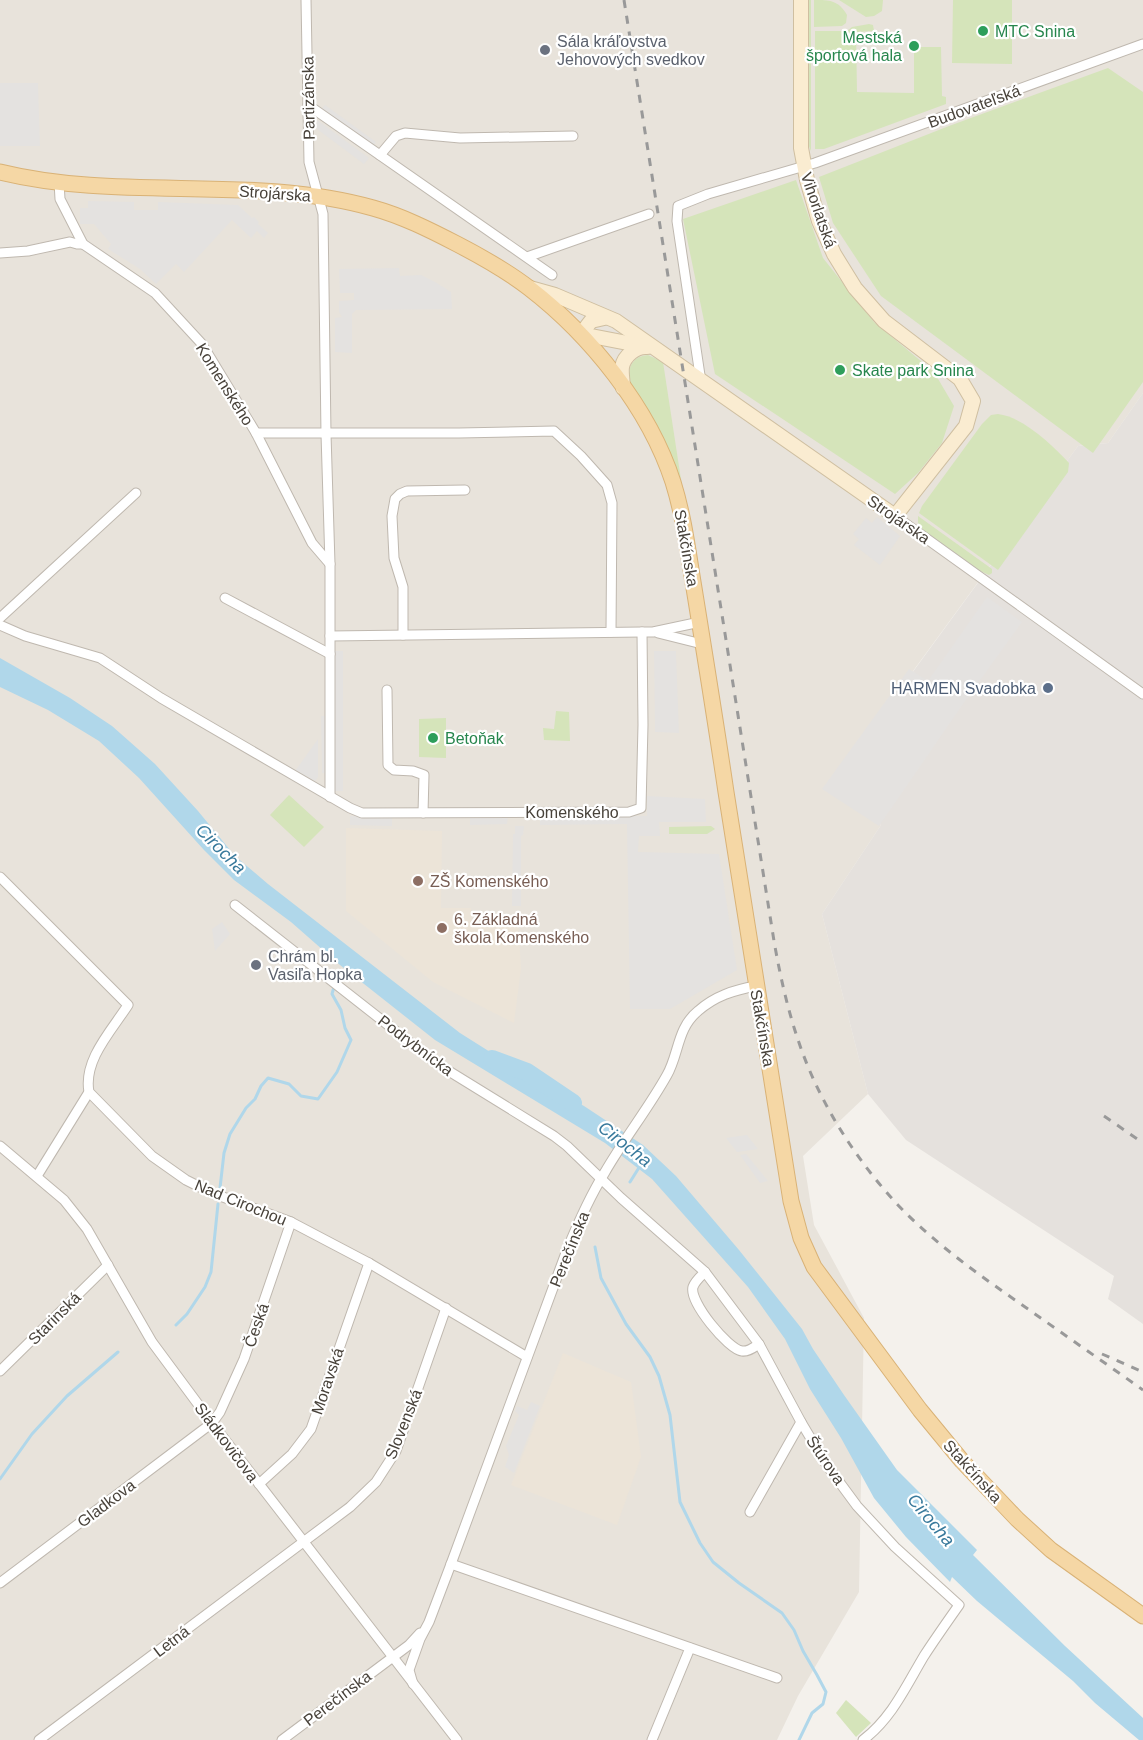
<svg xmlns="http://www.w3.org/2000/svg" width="1143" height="1740" font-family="Arial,sans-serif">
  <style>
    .residential { fill: #e8e3db }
    .industrial { fill: #e5e1dd }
    .education { fill: #ece4d8 }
    .green { fill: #d5e4ba }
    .parking { fill: #e4e2e0 }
    .water { fill: #b0d7ea }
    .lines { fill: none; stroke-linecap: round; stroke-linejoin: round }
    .stream { stroke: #b0d7ea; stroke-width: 3 }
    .river { stroke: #b0d7ea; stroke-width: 18 }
    .minor-casing { stroke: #bfb8af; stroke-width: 11 }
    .secondary-casing { stroke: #cfbfa1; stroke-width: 16 }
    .primary-casing { stroke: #d9b276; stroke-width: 17 }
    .minor { stroke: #fff; stroke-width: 9 }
    .secondary { stroke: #faecd1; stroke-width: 14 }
    .primary { stroke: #f5d7a5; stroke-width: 15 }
    .rail { stroke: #999; stroke-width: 3; stroke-dasharray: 8 8; stroke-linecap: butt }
    .leisure-dot { fill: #2e9e5b; stroke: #fff; stroke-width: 2 }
    .worship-dot { fill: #6b7280; stroke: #fff; stroke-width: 2 }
    .service-dot { fill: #5c6f8a; stroke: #fff; stroke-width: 2 }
    .education-dot { fill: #8d6e63; stroke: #fff; stroke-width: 2 }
    .labels { text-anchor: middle; stroke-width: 4.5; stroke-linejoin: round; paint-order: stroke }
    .leisure-label { font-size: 16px; fill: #27864d; stroke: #fff; text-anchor: start }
    .worship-label { font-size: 16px; fill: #5b616d; stroke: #fff; text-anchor: start }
    .street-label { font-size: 16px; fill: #48423a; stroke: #fff }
    .service-label { font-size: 16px; fill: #4e5e75; stroke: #fff; text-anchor: end }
    .education-label { font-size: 16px; fill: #785e54; stroke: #fff; text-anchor: start }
    .water-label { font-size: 18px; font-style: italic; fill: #397a9c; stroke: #fff }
  </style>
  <rect width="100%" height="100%" fill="#f4f1ec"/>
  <!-- residential -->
  <path class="residential" d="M 0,0 L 1143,0 L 1143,393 L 1108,443 L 1078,446 L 828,787 L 881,825 L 822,914 L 868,1094 L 803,1156 L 814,1225 L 864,1318 L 859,1592 L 798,1696 L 777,1740 L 0,1740 Z"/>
  <!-- industrial -->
  <path class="industrial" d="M 1143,393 L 1143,1324 L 1108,1299 L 1114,1276 L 906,1140 L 868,1094 L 822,914 L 881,825 L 828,788 L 1078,446 L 1108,443 Z"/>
  <!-- education -->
  <g class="education">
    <path d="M 346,828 L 442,831 L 441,908 L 471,908 L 472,920 L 518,920 L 521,968 L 514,1023 L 433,982 L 346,911 Z"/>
    <path d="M 563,1353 L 631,1382 L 641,1457 L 617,1525 L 511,1485 Z"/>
  </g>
  <!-- green -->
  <g class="green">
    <path d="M 807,0 L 811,0 L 811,151 L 808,144 Z"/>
    <path d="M 814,0 C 830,0 838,0 847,15 L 846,23 L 842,26 L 814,27 Z"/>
    <path d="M 839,0 L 883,0 L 882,11 L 874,16 L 866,17 Z"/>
    <path d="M 953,0 L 1012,0 L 1012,64 L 952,63 Z"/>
    <path d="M 869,24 L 873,25 L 874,31 L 856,32 L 857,92 L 914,93 L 914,47 L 941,47 L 942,96 L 946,97 L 946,104 L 824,149 L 815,149 L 815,31 L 847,31 L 852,27 Z"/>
    <path d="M 1108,68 L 1143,92 L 1143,382 L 1093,453 L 881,296 L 833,223 L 819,177 L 949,126 Z"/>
    <path d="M 796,180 L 823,258 L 874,322 L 934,372 L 954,406 L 942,443 L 918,473 L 895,494 L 715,374 L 683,219 Z"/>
    <path d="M 648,355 L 663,362 L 682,486 L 629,379 C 628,365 634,356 648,355 Z"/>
    <path d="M 998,414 C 1023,417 1052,445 1069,463 L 1068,472 L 998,570 L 919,513 L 922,506 L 982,424 L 991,415 Z"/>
    <path d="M 918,516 L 992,569 L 992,573 L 989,575 L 978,570 L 923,531 L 918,523 Z"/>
    <path d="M 556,711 L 569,712 L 570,741 L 544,740 L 543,728 L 554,729 Z"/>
    <path d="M 446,718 L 446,758 L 419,757 L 419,719 Z"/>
    <path d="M 289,795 L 324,827 L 304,847 L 270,815 Z"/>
    <path d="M 711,826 L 715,829 L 707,834 L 669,834 L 669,827 Z"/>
    <path d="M 846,1700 L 871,1723 L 856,1737 L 836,1713 Z"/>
  </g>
  <!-- parking -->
  <g class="parking">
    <path d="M 0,83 L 38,83 L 40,146 L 0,146 Z"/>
    <path d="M 325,105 L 376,142 L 372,147 L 320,111 Z"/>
    <path d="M 317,120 L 369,158 L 364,164 L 317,129 Z"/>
    <path d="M 88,201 L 134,202 L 134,210 L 158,210 L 158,202 L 238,205 L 252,218 L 254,217 L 259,222 L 258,224 L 268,233 L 264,238 L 257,231 L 251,238 L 232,220 L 184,272 L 176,264 L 156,284 L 140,269 L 108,249 L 111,244 L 94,224 L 80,224 L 80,208 L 88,208 Z"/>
    <path d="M 399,268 L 400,276 L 421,275 L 435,282 L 451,292 L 452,309 L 356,310 L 352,314 L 352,353 L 335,352 L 335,318 L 342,317 L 339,312 L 339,301 L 354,300 L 354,293 L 340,293 L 339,269 Z"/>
    <path d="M 877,517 L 900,536 L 880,565 L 854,545 L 859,539 L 853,534 L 866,518 L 872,523 Z"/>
    <path d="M 987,597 L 1022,622 L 965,701 L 879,826 L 822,789 L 909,669 L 928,681 Z"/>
    <path d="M 333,651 L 343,651 L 343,791 L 335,791 Z"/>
    <path d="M 654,651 L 676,651 L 679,733 L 655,732 Z"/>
    <path d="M 321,716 L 327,716 L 328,774 L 322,773 Z"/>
    <path d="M 318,739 L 318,777 L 315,781 L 295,771 Z"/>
    <path d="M 647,796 L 705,799 L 706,822 L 659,822 L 660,836 L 639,836 L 638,852 L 719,854 L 737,970 L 670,1009 L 630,1009 L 627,824 L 540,825 L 540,817 L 647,816 Z"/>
    <path d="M 350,816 L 392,818 L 392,826 L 350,825 Z"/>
    <path d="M 470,817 L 508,817 L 507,824 L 470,825 Z"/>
    <path d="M 515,826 L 524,826 L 523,835 L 521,836 L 521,906 L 512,906 L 513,834 L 515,834 Z"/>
    <path d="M 222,922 L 230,934 L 215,951 L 212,929 Z"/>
    <path d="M 747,1135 L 758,1149 L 737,1152 L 726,1138 Z"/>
    <path d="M 746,1154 L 768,1181 L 760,1183 L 740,1155 Z"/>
    <path d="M 531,1402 L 540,1406 L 514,1473 L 505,1467 L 509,1455 L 506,1446 L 519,1415 L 515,1411 L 517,1406 L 527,1410 Z"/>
  </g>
  <!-- water -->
  <path class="water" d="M 0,658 L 70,698 L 112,726 L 155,764 L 198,811 L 235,856 L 268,884 L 460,1033 L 533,1079 L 584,1106 L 643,1145 L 676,1176 L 739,1250 L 802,1329 L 813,1349 L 844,1395 L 897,1470 L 977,1550 L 973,1555 L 1065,1646 L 1143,1718 L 1143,1740 L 1139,1740 L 1095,1703 L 1073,1681 L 977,1601 L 952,1577 L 950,1582 L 906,1537 L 874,1498 L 841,1438 L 810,1389 L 785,1339 L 748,1287 L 652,1179 L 605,1143 L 435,1040 L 340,965 L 291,922 L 234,880 L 204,850 L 139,778 L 99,741 L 48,710 L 0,687 Z"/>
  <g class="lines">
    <!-- stream -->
    <g class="stream">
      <path d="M 341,977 L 348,969"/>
      <path d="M 630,1182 L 640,1166"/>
      <path d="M 220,1188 L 224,1153 L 230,1134 L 246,1108 L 255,1099 L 261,1086 L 268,1078 L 289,1084 L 301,1096 L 318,1099 L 337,1072 L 351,1040 L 345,1028 L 341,1010 L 332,994 L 334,987"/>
      <path d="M 595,1247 L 601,1278 L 626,1324 L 650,1357 L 659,1376 L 670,1415 L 680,1502 L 700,1543 L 713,1562 L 739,1583 L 782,1613 L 794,1630 L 803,1651 L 817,1675 L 826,1692 L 823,1704 L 812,1713 L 799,1740"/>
      <path d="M 176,1325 L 187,1314 L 205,1287 L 211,1272 L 218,1204"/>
      <path d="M 0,1479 L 32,1434 L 67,1396 L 118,1352"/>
    </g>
    <!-- river -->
    <path class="river" d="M 492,1059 L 527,1072 L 573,1103"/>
    <!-- minor casing -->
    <g class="minor-casing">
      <g id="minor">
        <path d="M 306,0 L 309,162 L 323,214 L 326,434 L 330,564 L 330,797"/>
        <path d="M 308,105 L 552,275"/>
        <path d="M 380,155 L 396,136 L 405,133 L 460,138 L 573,136"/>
        <path d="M 59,182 L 60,199 L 83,244 L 155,293 L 202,344 L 256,433 L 312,543 L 330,564"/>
        <path d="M 0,253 L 28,251 L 70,242 L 77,244 L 83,244"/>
        <path d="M 527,257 L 649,214"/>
        <path d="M 701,382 L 677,221 L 678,206 L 708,194 L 815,163 L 1143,44"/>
        <path d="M 256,433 L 459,433 L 554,431 L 581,456 L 607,485 L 612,503 L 611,632"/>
        <path d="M 895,516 L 1143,694"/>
        <path d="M 225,598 L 330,654"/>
        <path d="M 0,618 L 136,493"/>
        <path d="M 0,625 L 25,636 L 100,658 L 161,698 L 350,808 L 362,813 L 629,812 L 641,808 L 643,725 L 642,632"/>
        <path d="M 658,633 L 702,644"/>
        <path d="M 403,635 L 403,587 L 394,558 L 392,516 L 395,499 L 400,494 L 407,491 L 465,490"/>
        <path d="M 330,636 L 642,632 L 653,632 L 700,622"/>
        <path d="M 387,690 L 388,765 L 394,770 L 413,771 L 424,775 L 423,813"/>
        <path d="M 0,877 L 128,1005 C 112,1030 83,1060 89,1092 L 152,1156 L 186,1180 L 212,1193 L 291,1222 L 369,1263 L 527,1357"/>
        <path d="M 235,905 L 439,1065 L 554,1136 L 567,1146 L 621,1198 L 705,1272 L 759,1344 L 801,1422 L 826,1464 L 857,1506 L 895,1547 L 959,1605 C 947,1622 935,1639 924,1656 C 906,1686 892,1718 863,1740"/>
        <path d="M 0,1146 L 64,1200 L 87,1229 L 152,1342 L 212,1423 L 457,1740"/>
        <path d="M 37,1176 L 89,1092"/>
        <path d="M 705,1272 C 701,1276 695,1281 693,1287 C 689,1302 728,1349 742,1351 C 749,1352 754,1347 759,1344"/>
        <path d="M 0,1371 L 108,1265"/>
        <path d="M 259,1484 L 292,1454 L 311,1429 L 369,1263"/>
        <path d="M 750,1512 L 801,1422"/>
        <path d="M 451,1564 L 777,1678"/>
        <path d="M 0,1583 L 212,1423 L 220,1412 L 244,1359 L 291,1222"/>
        <path d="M 413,1684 L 409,1670 L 420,1639 L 429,1622 L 451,1564 L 567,1250 C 578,1223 590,1196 605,1172 C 624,1139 648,1109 667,1075 C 679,1054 677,1028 698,1011 C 715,996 734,990 756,986"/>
        <path d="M 39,1740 L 350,1507 L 376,1482 L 396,1451 L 446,1308"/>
        <path d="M 282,1740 L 409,1645 L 420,1633"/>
        <path d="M 652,1740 L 690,1648"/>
      </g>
    </g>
    <!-- secondary casing -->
    <g class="secondary-casing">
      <g id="secondary">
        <path d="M 530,288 L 555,295 L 616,321 L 895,516 L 966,426 L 973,401 L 960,379 L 884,321 L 855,288 L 834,254 L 819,221 L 807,180 L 801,148 L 801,0"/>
        <path d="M 604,318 L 591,321 L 581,334 L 643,346"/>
        <path d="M 623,388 C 623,381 621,374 622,367 C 624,356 636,346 647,347"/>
      </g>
    </g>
    <!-- primary casing -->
    <g class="primary-casing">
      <path id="primary" d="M 0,172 C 122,202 253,174 373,208 C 402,216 430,230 457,244 C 482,257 507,271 529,288 C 590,335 649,408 673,482 C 684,517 688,552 694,588 C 705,656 716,724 726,792 C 747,928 770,1064 791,1201 L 801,1238 L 814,1267 L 920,1410 L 962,1461 L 1017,1519 L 1051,1550 L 1143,1616"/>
    </g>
    <!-- minor -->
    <use href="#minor" class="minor"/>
    <!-- secondary -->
    <use href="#secondary" class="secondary"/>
    <!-- primary -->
    <use href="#primary" class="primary"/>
    <!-- rail -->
    <g class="rail">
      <path d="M 624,0 L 774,941 C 782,987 793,1033 812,1076 C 833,1123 862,1166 897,1204 C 936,1245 982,1277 1028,1309 C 1066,1336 1105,1363 1143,1390"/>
      <path d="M 1104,1116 L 1143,1143"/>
      <path d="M 1102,1354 L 1143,1372"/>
    </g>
  </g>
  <!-- markers -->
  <g class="leisure-dot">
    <circle cx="983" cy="31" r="6"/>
    <circle cx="914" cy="46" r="6"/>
    <circle cx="840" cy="370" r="6"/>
    <circle cx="433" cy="738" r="6"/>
  </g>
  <g class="worship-dot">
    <circle cx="545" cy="50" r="6"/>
    <circle cx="256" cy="965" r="6"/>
  </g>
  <circle class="service-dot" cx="1048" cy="688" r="6"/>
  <g class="education-dot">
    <circle cx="418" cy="881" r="6"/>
    <circle cx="442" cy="928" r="6"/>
  </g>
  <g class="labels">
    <!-- leisure labels -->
    <g class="leisure-label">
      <text x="995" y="37">MTC Snina</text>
      <text x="902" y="43" text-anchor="end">Mestská<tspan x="902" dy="18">športová hala</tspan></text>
      <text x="852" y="376">Skate park Snina</text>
      <text x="445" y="744">Betoňak</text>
    </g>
    <!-- worship labels -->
    <g class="worship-label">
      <text x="557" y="47">Sála kráľovstva<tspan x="557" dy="18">Jehovových svedkov</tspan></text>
      <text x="268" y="962">Chrám bl.<tspan x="268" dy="18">Vasiľa Hopka</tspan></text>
    </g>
    <!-- street labels -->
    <g class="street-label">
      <text transform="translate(308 98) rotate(-91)" y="6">Partizánska</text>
      <text transform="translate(974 106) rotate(-20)" y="6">Budovateľská</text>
      <text transform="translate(275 193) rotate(4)" y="6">Strojárska</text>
      <text transform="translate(819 210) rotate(71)" y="6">Vihorlatská</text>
      <text transform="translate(225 384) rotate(58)" y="6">Komenského</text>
      <text transform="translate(899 519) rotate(35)" y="6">Strojárska</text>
      <text transform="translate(687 548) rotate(80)" y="6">Stakčínska</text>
      <text x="572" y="818">Komenského</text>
      <text transform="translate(763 1028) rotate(80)" y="6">Stakčínska</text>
      <text transform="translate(416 1045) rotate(37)" y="6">Podrybnícka</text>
      <text transform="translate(241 1202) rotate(22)" y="6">Nad Cirochou</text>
      <text transform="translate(569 1249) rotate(-68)" y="6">Perečínska</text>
      <text transform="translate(54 1318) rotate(-45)" y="6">Starinská</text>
      <text transform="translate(256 1325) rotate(-71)" y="6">Česká</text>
      <text transform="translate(327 1381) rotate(-71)" y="6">Moravská</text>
      <text transform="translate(403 1424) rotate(-68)" y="6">Slovenská</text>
      <text transform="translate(227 1442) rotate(53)" y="6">Sládkovičova</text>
      <text transform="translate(826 1460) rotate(56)" y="6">Štúrova</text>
      <text transform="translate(973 1471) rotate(48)" y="6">Stakčínska</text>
      <text transform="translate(106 1503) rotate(-37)" y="6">Gladkova</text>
      <text transform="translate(171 1641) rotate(-37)" y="6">Letná</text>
      <text transform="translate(337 1698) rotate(-37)" y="6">Perečínska</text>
    </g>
    <!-- service labels -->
    <g class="service-label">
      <text x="1036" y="694">HARMEN Svadobka</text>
    </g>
    <!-- education labels -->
    <g class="education-label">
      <text x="430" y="887">ZŠ Komenského</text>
      <text x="454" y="925">6. Základná<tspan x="454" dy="18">škola Komenského</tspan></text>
    </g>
    <!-- water labels -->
    <g class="water-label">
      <text transform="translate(221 849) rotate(45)" y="6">Cirocha</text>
      <text transform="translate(625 1144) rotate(38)" y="6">Cirocha</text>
      <text transform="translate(931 1520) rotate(50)" y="6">Cirocha</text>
    </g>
  </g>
</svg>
